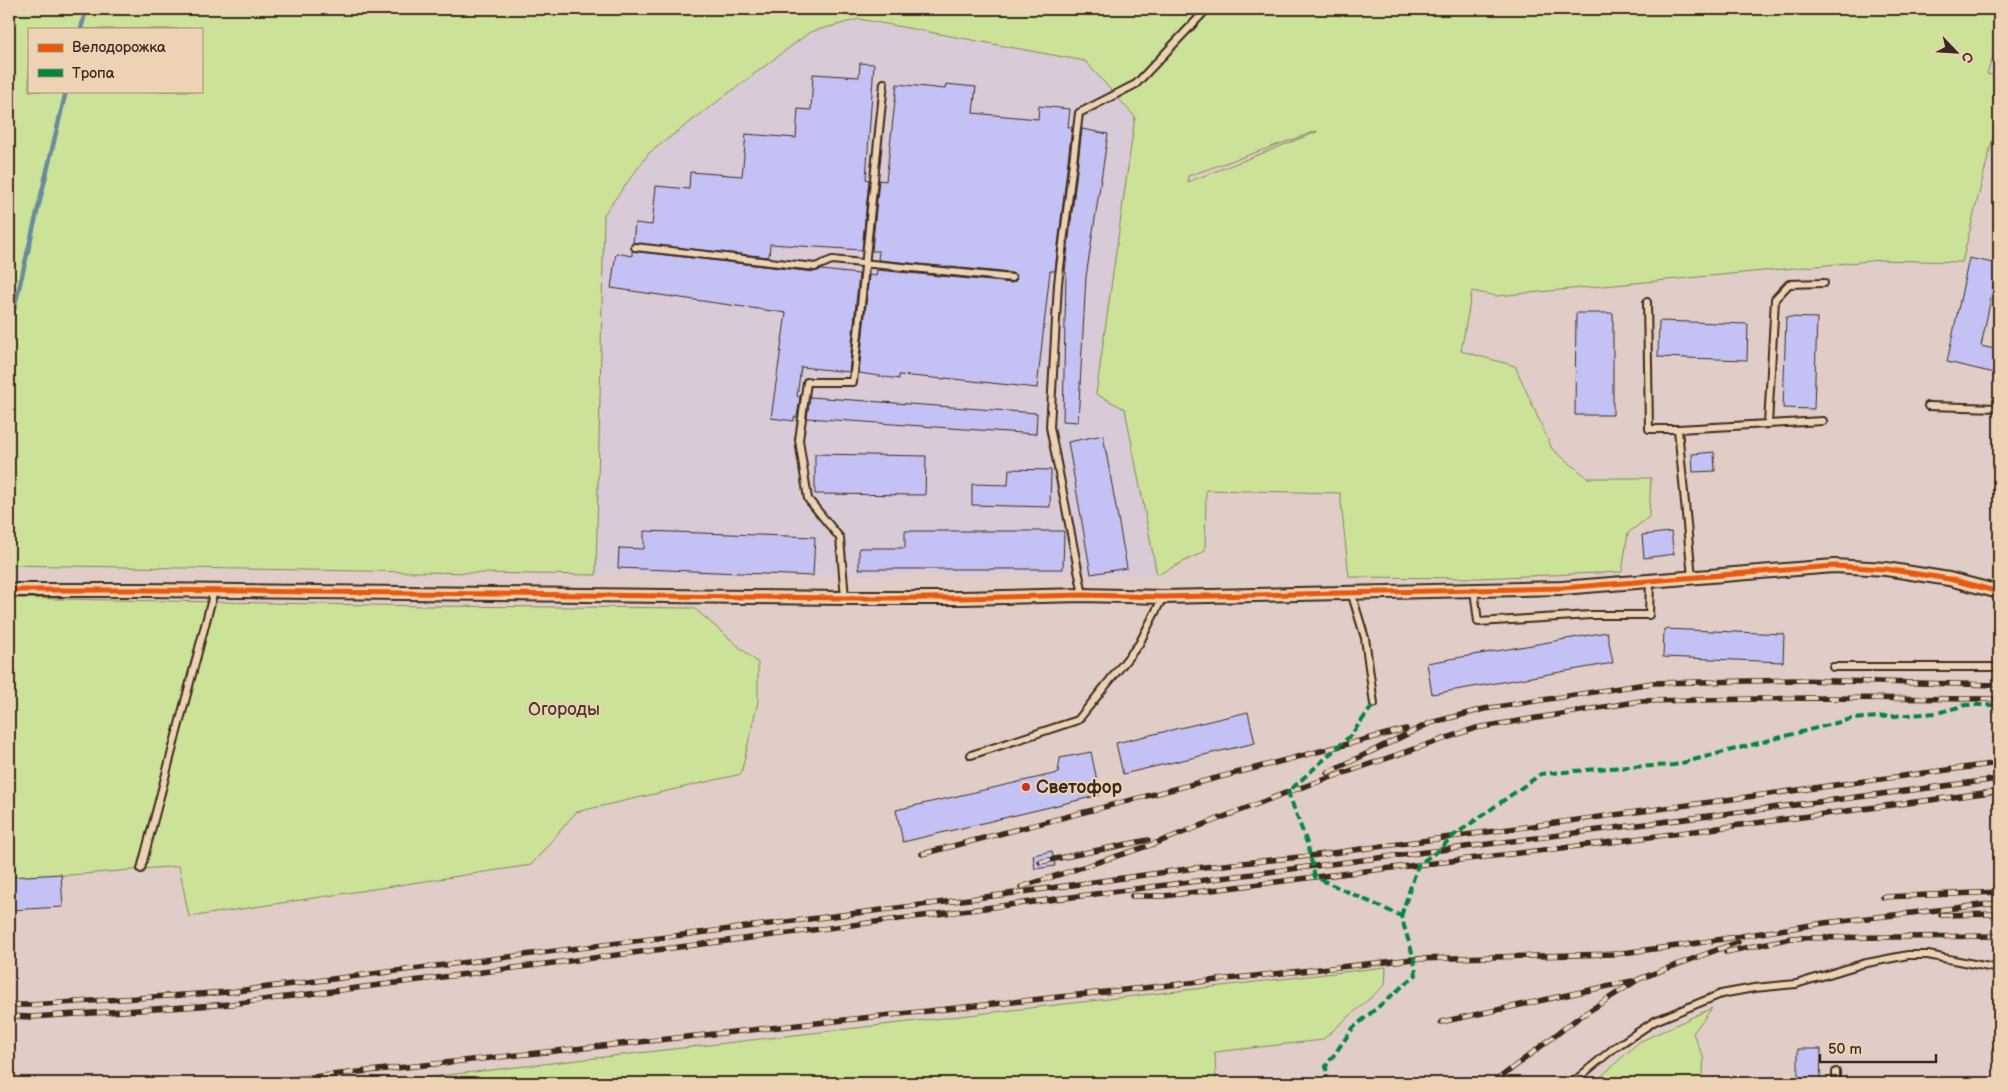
<svg xmlns="http://www.w3.org/2000/svg" width="2008" height="1092" font-family="'Balsamiq Sans',sans-serif">
  <style>
    .built { fill: #d8cad6 }
    .green { fill: #cbe298; stroke: #83865b; fill-rule: evenodd }
    .lines { fill: none; stroke-linecap: round; stroke-linejoin: round }
    .stream { stroke: #6b8c9a; stroke-width: 4.5 }
    .building { fill: #c4c2f5; stroke: #3b2a1e }
    .lane-casing { stroke: #3b2a1e; stroke-width: 10 }
    .street-casing { stroke: #3b2a1e; stroke-width: 16 }
    .lane { stroke: #edd2b4; stroke-width: 6 }
    .street { stroke: #edd2b4; stroke-width: 12 }
    .rail-casing { stroke: #3b2a1e; stroke-width: 5.5 }
    .rail { stroke: #edd2b4; stroke-width: 4; stroke-dasharray: 11; stroke-linecap: butt }
    .quiet { stroke: #00873e; stroke-width: 4; stroke-dasharray: 8 4; stroke-linecap: butt }
    .cycleway-casing { stroke: #edd2b4; stroke-width: 8 }
    .cycleway { stroke: #e8590c; stroke-width: 5 }
    .poi-dot { fill: #c8321e; stroke: #edd2b4; stroke-width: 2 }
    .labels { text-anchor: middle; stroke-width: 4; stroke-linejoin: round; paint-order: stroke }
    .park-label { font-size: 18px; fill: #493c2a; stroke: #edd2b4 }
    .poi-label { font-size: 18px; font-weight: bold; fill: #3b2a1e; stroke: #edd2b4; text-anchor: start }
  </style>
  <rect width="100%" height="100%" fill="#e1cdc8"/>
  <filter id="ink" filterUnits="userSpaceOnUse"><feTurbulence type="fractalNoise" baseFrequency=".02" numOctaves="2"/><feDisplacementMap in="SourceGraphic" scale="10" xChannelSelector="R" yChannelSelector="G"/><feConvolveMatrix kernelMatrix="1 2 1 2 8 2 1 2 1" color-interpolation-filters="sRGB"/></filter>
  <g filter="url(#ink)">
    <!-- built -->
    <path class="built" d="M 859,19 L 1085,61 L 1135,117 L 1096,394 L 1125,409 L 1157,575 L 596,575 L 604,214 L 649,153 L 810,32 Z"/>
    <!-- green -->
    <g class="green">
      <path d="M 9,9 L 1999,9 L 1999,39 L 1987,74 L 1999,77 L 1999,113 L 1962,262 L 1880,260 L 1496,296 L 1472,291 L 1461,351 L 1515,366 L 1552,449 L 1588,478 L 1651,478 L 1649,517 L 1628,533 L 1622,572 L 1478,578 L 1349,577 L 1340,493 L 1206,490 L 1205,551 L 1157,575 L 1125,409 L 1096,394 L 1135,117 L 1085,61 L 859,19 L 810,32 L 649,153 L 604,214 L 596,575 L 9,565 ZM 29,29 L 201,29 L 201,91 L 29,91 ZM 1317,131 L 1317,132 L 1188,182 L 1188,176 Z"/>
      <path d="M 9,598 L 424,606 L 694,608 L 758,663 L 758,701 L 741,774 L 576,812 L 531,865 L 189,917 L 179,866 L 71,875 L 9,877 Z"/>
      <path d="M 1386,967 L 1385,985 L 1322,1040 L 1215,1052 L 1216,1083 L 378,1083 Z"/>
      <path d="M 1712,1008 L 1693,1033 L 1704,1059 L 1702,1083 L 1594,1083 L 1639,1042 Z"/>
    </g>
    <g class="lines">
      <!-- stream -->
      <g class="stream">
        <path d="M 81,29 L 86,9"/>
        <path d="M 9,330 L 66,91"/>
      </g>
    </g>
    <!-- building -->
    <g class="building">
      <path d="M 860,63 L 874,64 L 866,179 L 869,180 L 862,250 L 770,244 L 769,257 L 633,243 L 635,223 L 652,225 L 656,186 L 689,189 L 690,172 L 742,176 L 746,134 L 796,138 L 798,109 L 811,110 L 813,74 L 859,77 Z"/>
      <path d="M 897,84 L 945,89 L 946,84 L 976,87 L 973,113 L 1038,119 L 1039,106 L 1070,109 L 1068,127 L 1072,127 L 1055,271 L 1050,271 L 1037,388 L 945,378 L 945,379 L 899,375 L 899,379 L 859,373 L 869,275 L 876,276 L 877,270 L 1012,283 L 1017,279 L 1016,276 L 1012,273 L 878,260 L 879,251 L 872,251 L 879,180 L 886,181 Z"/>
      <path d="M 1082,129 L 1108,134 L 1086,277 L 1078,422 L 1063,421 L 1066,272 L 1065,272 Z"/>
      <path d="M 632,251 L 814,272 L 821,270 L 859,274 L 849,372 L 801,367 L 797,396 L 800,397 L 797,417 L 794,417 L 794,421 L 771,418 L 786,313 L 611,288 L 616,253 L 632,256 Z"/>
      <path d="M 1969,258 L 1998,264 L 1981,346 L 1999,350 L 1999,374 L 1947,362 Z"/>
      <path d="M 1576,313 L 1613,313 L 1613,415 L 1575,415 Z"/>
      <path d="M 1786,317 L 1817,318 L 1814,409 L 1783,408 Z"/>
      <path d="M 1659,321 L 1748,324 L 1747,360 L 1658,357 Z"/>
      <path d="M 810,397 L 1037,413 L 1036,434 L 807,418 Z"/>
      <path d="M 1103,435 L 1127,568 L 1091,574 L 1068,442 Z"/>
      <path d="M 1714,452 L 1715,471 L 1693,472 L 1692,454 Z"/>
      <path d="M 815,454 L 926,456 L 925,495 L 815,494 Z"/>
      <path d="M 1009,469 L 1051,470 L 1050,507 L 972,505 L 972,484 L 1008,485 Z"/>
      <path d="M 644,531 L 815,537 L 813,576 L 618,568 L 619,548 L 644,549 Z"/>
      <path d="M 905,531 L 1064,531 L 1063,569 L 859,569 L 859,548 L 905,548 Z"/>
      <path d="M 1671,532 L 1674,554 L 1644,558 L 1642,535 Z"/>
      <path d="M 1664,629 L 1784,634 L 1783,662 L 1663,657 Z"/>
      <path d="M 1607,632 L 1613,663 L 1432,694 L 1427,663 Z"/>
      <path d="M 1248,712 L 1255,743 L 1123,774 L 1116,743 Z"/>
      <path d="M 1091,752 L 1100,795 L 903,842 L 896,810 L 1058,773 L 1060,758 Z"/>
      <path d="M 1052,851 L 1055,866 L 1035,869 L 1033,855 Z"/>
      <path d="M 61,874 L 63,907 L 9,910 L 9,877 Z"/>
      <path d="M 1798,1049 L 1821,1049 L 1820,1083 L 1798,1083 Z"/>
    </g>
    <g class="lines">
      <!-- lane casing -->
      <g class="lane-casing">
        <g id="lane">
          <path d="M 635,247 L 815,267 L 832,260 L 1012,278"/>
          <path d="M 1647,302 L 1649,429 L 1678,429"/>
          <path d="M 1928,406 L 1999,408"/>
          <path d="M 1768,424 L 1775,299 L 1789,284 L 1824,283"/>
          <path d="M 1692,577 L 1678,429 L 1823,421"/>
          <path d="M 1474,590 L 1478,622 L 1591,615 L 1649,615 L 1650,581"/>
          <path d="M 1351,592 L 1365,638 L 1374,704"/>
          <path d="M 1083,595 L 1050,427 L 1058,284 L 1079,113 L 1136,84 L 1207,9"/>
          <path d="M 845,598 L 840,538 L 808,499 L 799,440 L 807,382 L 853,382 L 884,83"/>
          <path d="M 1833,667 L 1999,667"/>
          <path d="M 971,755 L 1078,720 L 1139,644 L 1163,597"/>
          <path d="M 141,869 L 214,591"/>
          <path d="M 1572,1083 L 1614,1048 L 1655,1021 L 1721,994 L 1754,988 L 1796,984 L 1862,964 L 1908,955 L 1928,955 L 1999,969"/>
          <path d="M 1836,1083 L 1836,1072"/>
        </g>
      </g>
      <!-- street casing -->
      <g class="street-casing">
        <path id="street" d="M 9,590 L 145,590 L 845,598 L 963,598 L 1083,595 L 1163,597 L 1562,588 L 1834,566 L 1886,569 L 1949,579 L 1999,592"/>
      </g>
      <!-- lane -->
      <use href="#lane" class="lane"/>
      <!-- street -->
      <use href="#street" class="street"/>
      <!-- rail casing -->
      <g class="rail-casing">
        <g id="rail">
          <path d="M 1327,773 L 1430,723 L 1484,709 L 1652,683 L 1796,680 L 1999,685"/>
          <path d="M 922,854 L 1406,729"/>
          <path d="M 1040,862 L 1148,840"/>
          <path d="M 1021,887 L 1151,845 L 1288,792 L 1476,728 L 1641,701 L 1807,698 L 1999,699"/>
          <path d="M 1132,896 L 1164,896 L 1315,877 L 1604,843 L 1999,791"/>
          <path d="M 1883,897 L 1999,892"/>
          <path d="M 1941,915 L 1999,914"/>
          <path d="M 1726,952 L 1791,938 L 1999,936"/>
          <path d="M 9,1005 L 30,1005 L 229,992 L 993,896 L 1195,868 L 1310,856 L 1999,763"/>
          <path d="M 9,1016 L 31,1017 L 231,1004 L 1999,779"/>
          <path d="M 1441,1022 L 1632,981"/>
          <path d="M 256,1083 L 1414,959 L 1614,954 L 1685,945 L 1824,923 L 1999,903"/>
          <path d="M 1493,1083 L 1578,1018 L 1639,979 L 1738,942"/>
        </g>
      </g>
      <!-- rail -->
      <use href="#rail" class="rail"/>
      <!-- quiet -->
      <g class="quiet">
        <path d="M 1401,916 L 1418,865 L 1439,850 L 1453,836 L 1541,774 L 1609,768 L 1674,765 L 1851,719 L 1937,713 L 1966,705 L 1999,705"/>
        <path d="M 1327,1083 L 1326,1066 L 1353,1028 L 1416,975 L 1414,959 L 1401,916 L 1315,877 L 1307,843 L 1288,792 L 1351,735 L 1374,704"/>
      </g>
      <!-- cycleway casing -->
      <g class="cycleway-casing">
        <path id="cycleway" d="M 9,590 L 145,590 L 845,598 L 963,598 L 1083,595 L 1163,597 L 1562,588 L 1834,566 L 1886,569 L 1949,579 L 1999,592"/>
      </g>
      <!-- cycleway -->
      <use href="#cycleway" class="cycleway"/>
    </g>
  </g>
  <!-- markers -->
  <circle class="poi-dot" cx="1026" cy="787" r="5"/>
  <g class="labels">
    <!-- park labels -->
    <g class="park-label">
      <text x="564" y="715">Огороды</text>
    </g>
    <!-- poi labels -->
    <g class="poi-label">
      <text x="1036" y="793">Светофор</text>
    </g>
  </g>
  <!-- margin -->
  <rect width="2008" height="1092" fill="none" stroke="#edd2b4" stroke-width="30"/>
  <rect x="15" y="15" width="1978" height="1062" fill="none" stroke="#3b2a1e" stroke-width="2" filter="url(#ink)"/>
  <!-- legend -->
  <rect x="28" y="28" width="175" height="65" fill="#edd2b4" stroke="#a68f78"/>
  <rect x="38" y="44" width="25" height="8" fill="#e8590c" stroke="#a68f78"/>
  <text x="72" y="52" font-size="15" fill="#3b2a1e">Велодорожка</text>
  <rect x="38" y="69" width="25" height="8" fill="#00873e" stroke="#a68f78"/>
  <text x="72" y="78" font-size="15" fill="#3b2a1e">Тропа</text>
  <!-- north arrow -->
  <g transform="translate(1956 52) rotate(115)" stroke="#edd2b4" stroke-width="4" paint-order="stroke">
  <path d="M0-4L9 19L0 12L-9 19Z" fill="#3b2a1e"/>
  <text y="-8" font-size="14" font-weight="bold" text-anchor="middle" fill="#3b2a1e">С</text>
  </g>
  <!-- scale -->
  <path d="M1820 1054v8h116v-8" fill="none" stroke="#3b2a1e" stroke-width="2.5"/>
  <text x="1828" y="1054" font-size="15" fill="#3b2a1e" stroke="#edd2b4" stroke-width="4" paint-order="stroke">50 m</text>
</svg>
